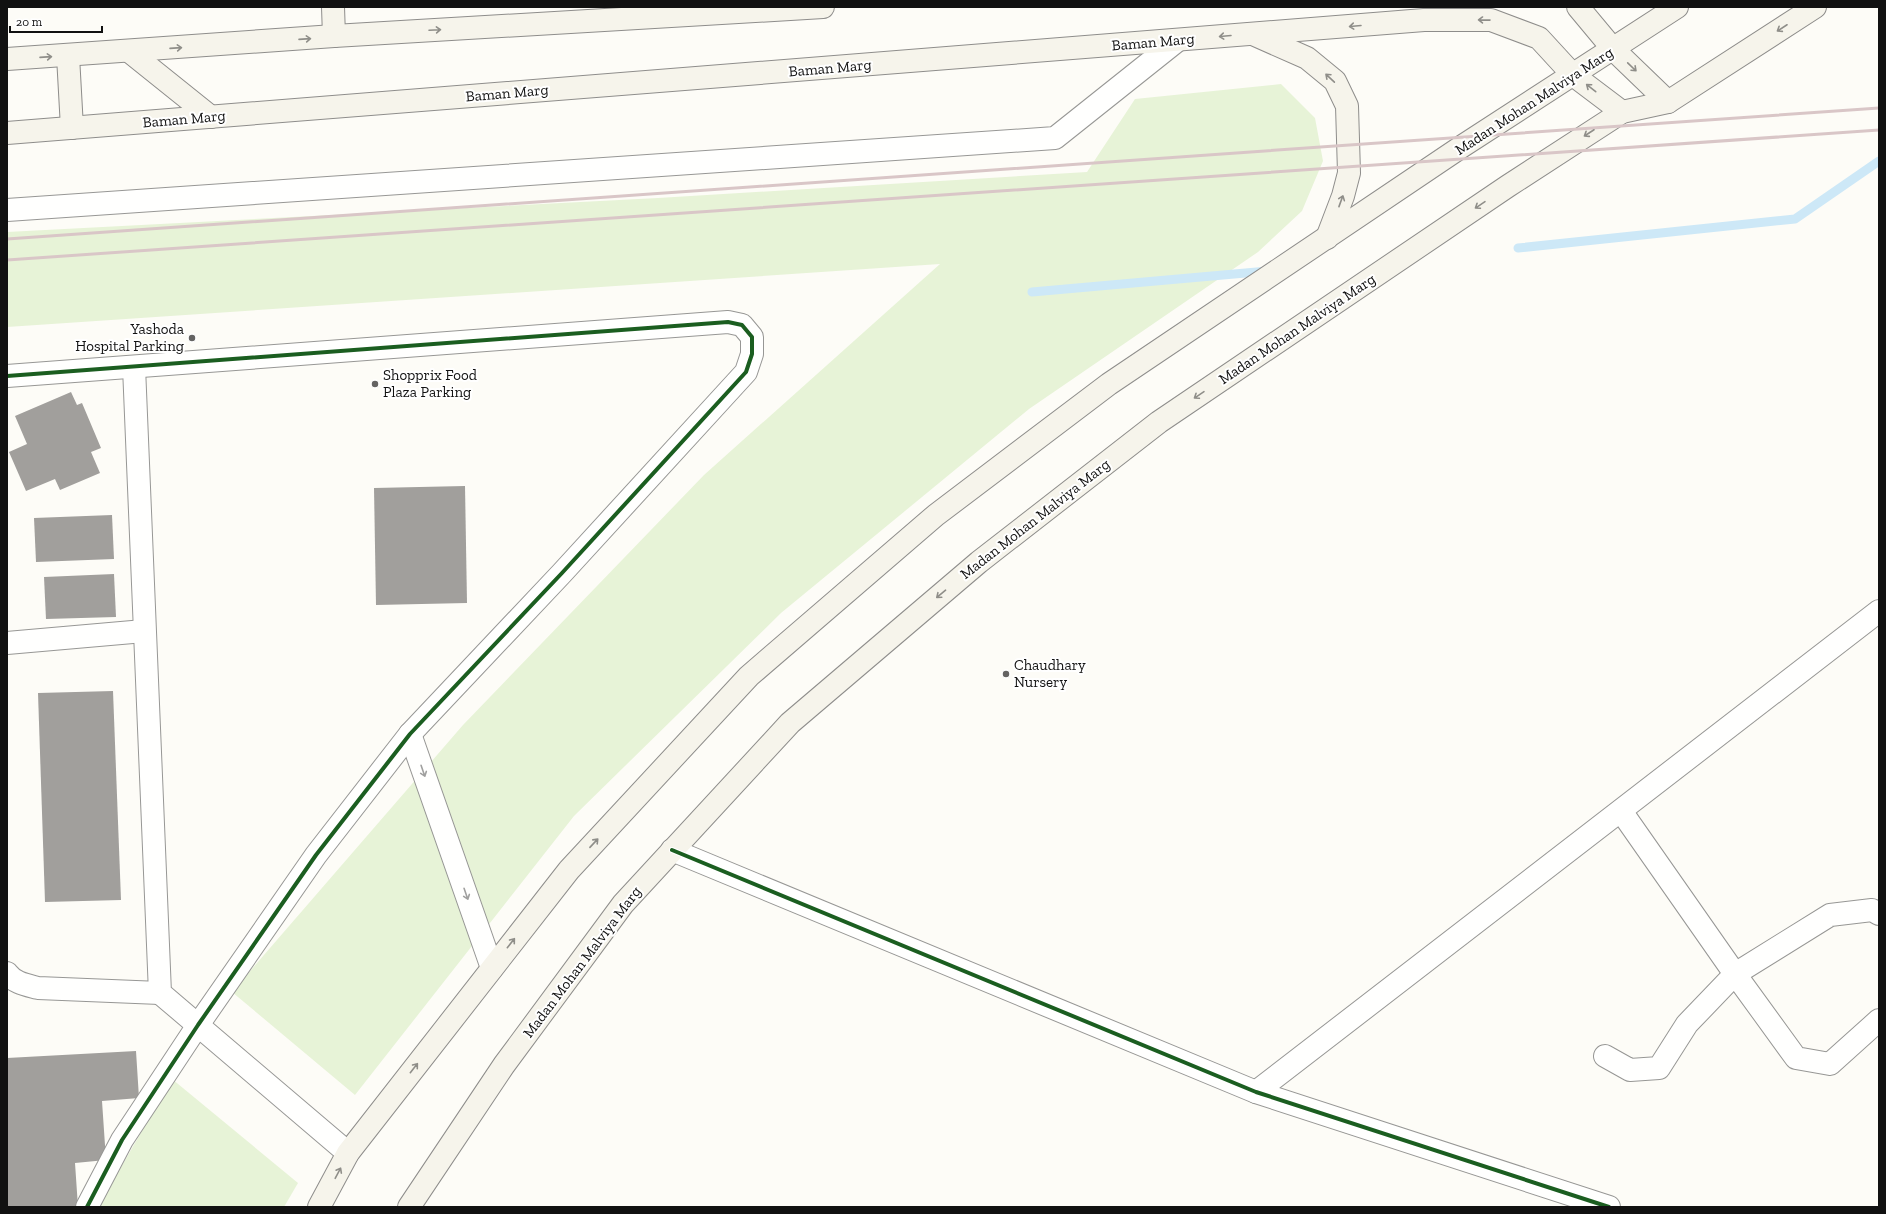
<svg xmlns="http://www.w3.org/2000/svg" width="1886" height="1214" font-family="'Zilla Slab',serif">
  <style>
    .green { fill: #e7f3d7 }
    .lines { fill: none; stroke-linecap: round; stroke-linejoin: round }
    .stream { stroke: #cde8f7; stroke-width: 9 }
    .building { fill: #a19f9c }
    .street-casing { stroke: #979795; stroke-width: 24 }
    .secondary-casing { stroke: #8e8d8b; stroke-width: 24 }
    .street { stroke: #fffffe; stroke-width: 22 }
    .secondary { stroke: #f6f4eb; stroke-width: 22 }
    .rail { stroke: #d9c6c7; stroke-width: 3 }
    .cycleway-casing { stroke: #fff; stroke-width: 6 }
    .cycleway { stroke: #1b5e20; stroke-width: 4 }
    .oneway { stroke: #8f8e89 }
    .oneway2 { stroke: #a0a09f }
    .poi-dot { fill: #646362; stroke: #fff; stroke-width: 1.5 }
    .labels { text-anchor: middle; stroke-width: 4; stroke-linejoin: round; paint-order: stroke }
    .street-label { font-size: 15px; fill: #111; stroke: #fff }
    .poi-label { font-size: 15px; fill: #111; stroke: #fff; text-anchor: start }
  </style>
  <rect width="100%" height="100%" fill="#fdfcf7"/>
  <!-- green -->
  <g class="green">
    <path d="M 1281,84 L 1315,118 L 1323,161 L 1302,211 L 1258,252 L 1029,409 L 781,613 L 574,816 L 355,1095 L 232,992 L 463,725 L 704,475 L 940,264 L 7,327 L 7,232 L 658,198 L 1087,172 L 1135,99 Z"/>
    <path d="M 172,1079 L 298,1183 L 284,1207 L 98,1207 Z"/>
  </g>
  <g class="lines">
    <!-- stream -->
    <g class="stream">
      <path d="M 1518,248 L 1795,219 L 1879,161"/>
      <path d="M 1032,292 L 1268,271"/>
    </g>
  </g>
  <!-- building -->
  <g class="building">
    <path d="M 71,392 L 77,405 L 82,403 L 101,448 L 91,452 L 100,473 L 60,490 L 55,479 L 26,491 L 9,452 L 27,444 L 15,416 Z"/>
    <path d="M 465,486 L 467,603 L 376,605 L 374,488 Z"/>
    <path d="M 112,515 L 114,559 L 36,562 L 34,518 Z"/>
    <path d="M 114,574 L 116,617 L 46,619 L 44,577 Z"/>
    <path d="M 113,691 L 121,900 L 45,902 L 38,693 Z"/>
    <path d="M 136,1051 L 139,1098 L 102,1101 L 106,1160 L 75,1163 L 78,1207 L 7,1207 L 7,1058 Z"/>
  </g>
  <g class="lines">
    <!-- street casing -->
    <g class="street-casing">
      <g id="street">
        <path d="M 7,210 L 1055,138 L 1178,40"/>
        <path d="M 134,367 L 160,993 L 348,1153"/>
        <path d="M 7,376 L 728,322 L 742,325 L 752,337 L 752,354 L 746,372 L 562,573 L 410,734 L 316,855 L 198,1025 L 122,1140 L 87,1207"/>
        <path d="M 7,643 L 144,631"/>
        <path d="M 410,734 L 492,968"/>
        <path d="M 1621,811 L 1735,974 L 1796,1058 L 1830,1064 L 1879,1020"/>
        <path d="M 672,850 L 1256,1092 L 1609,1207"/>
        <path d="M 7,973 C 14,983 27,985 38,988 L 160,993"/>
        <path d="M 1605,1056 L 1630,1070 L 1659,1068 L 1687,1024 L 1735,974 L 1830,915 L 1872,910 L 1879,914"/>
        <path d="M 1256,1092 L 1879,611"/>
      </g>
    </g>
    <!-- secondary casing -->
    <g class="secondary-casing">
      <g id="secondary">
        <path d="M 333,7 L 334,36"/>
        <path d="M 1578,7 L 1613,49 L 1668,102"/>
        <path d="M 1255,35 L 1307,58 L 1335,81 L 1347,106 L 1349,173 L 1343,196 L 1327,238"/>
        <path d="M 130,52 L 211,117"/>
        <path d="M 68,56 L 72,128"/>
        <path d="M 7,59 L 334,36 L 823,7"/>
        <path d="M 7,133 L 1424,20 L 1491,20 L 1539,38 L 1573,75 L 1622,112"/>
        <path d="M 319,1207 L 348,1153 L 569,870 L 749,676 L 936,515 L 1109,384 L 1461,147 L 1677,7"/>
        <path d="M 409,1207 L 504,1065 L 623,904 L 790,723 L 979,562 L 1159,422 L 1508,186 L 1622,112 L 1668,102 L 1815,7"/>
      </g>
    </g>
    <!-- street -->
    <use href="#street" class="street"/>
    <!-- secondary -->
    <use href="#secondary" class="secondary"/>
    <!-- rail -->
    <g class="rail">
      <path d="M 7,239 L 1879,108"/>
      <path d="M 7,260 L 1879,130"/>
    </g>
    <!-- cycleway casing -->
    <g class="cycleway-casing">
      <g id="cycleway">
        <path d="M 7,376 L 728,322 L 742,325 L 752,337 L 752,354 L 746,372 L 562,573 L 410,734 L 316,855 L 198,1025 L 122,1140 L 87,1207"/>
        <path d="M 672,850 L 1256,1092 L 1609,1207"/>
      </g>
    </g>
    <!-- cycleway -->
    <use href="#cycleway" class="cycleway"/>
  </g>
  <!-- one-way arrows -->
  <defs><path id="oneway-shaft" d="M-6 0H5M1.5-3L5.5 0L1.5 3" fill="none" stroke-width="1.6" stroke-linecap="round" stroke-linejoin="round"/></defs>
  <g class="oneway">
    <use href="#oneway-shaft" transform="translate(1484 20) rotate(-179)"/>
    <use href="#oneway-shaft" transform="translate(1355 26) rotate(175)"/>
    <use href="#oneway-shaft" transform="translate(1782 28) rotate(147)"/>
    <use href="#oneway-shaft" transform="translate(435 30) rotate(-3)"/>
    <use href="#oneway-shaft" transform="translate(1225 36) rotate(175)"/>
    <use href="#oneway-shaft" transform="translate(305 39) rotate(-4)"/>
    <use href="#oneway-shaft" transform="translate(176 48) rotate(-4)"/>
    <use href="#oneway-shaft" transform="translate(46 57) rotate(-4)"/>
    <use href="#oneway-shaft" transform="translate(1632 67) rotate(44)"/>
    <use href="#oneway-shaft" transform="translate(1330 78) rotate(-137)"/>
    <use href="#oneway-shaft" transform="translate(1591 88) rotate(-142)"/>
    <use href="#oneway-shaft" transform="translate(1589 133) rotate(147)"/>
    <use href="#oneway-shaft" transform="translate(1341 201) rotate(-70)"/>
    <use href="#oneway-shaft" transform="translate(1480 205) rotate(146)"/>
    <use href="#oneway-shaft" transform="translate(1199 395) rotate(146)"/>
    <use href="#oneway-shaft" transform="translate(941 594) rotate(140)"/>
    <use href="#oneway-shaft" transform="translate(594 843) rotate(-47)"/>
    <use href="#oneway-shaft" transform="translate(511 943) rotate(-52)"/>
    <use href="#oneway-shaft" transform="translate(414 1068) rotate(-52)"/>
    <use href="#oneway-shaft" transform="translate(338 1173) rotate(-62)"/>
  </g>
  <g class="oneway2">
    <use href="#oneway-shaft" transform="translate(423 771) rotate(71)"/>
    <use href="#oneway-shaft" transform="translate(466 894) rotate(71)"/>
  </g>
  <!-- markers -->
  <g class="poi-dot">
    <circle cx="192" cy="338" r="4"/>
    <circle cx="375" cy="384" r="4"/>
    <circle cx="1006" cy="674" r="4"/>
  </g>
  <g class="labels">
    <!-- street labels -->
    <g class="street-label">
      <text transform="translate(1153 42) rotate(-5)" y="5">Baman Marg</text>
      <text transform="translate(830 68) rotate(-5)" y="5">Baman Marg</text>
      <text transform="translate(507 93) rotate(-5)" y="5">Baman Marg</text>
      <text transform="translate(1534 101) rotate(-33)" y="5">Madan Mohan Malviya Marg</text>
      <text transform="translate(184 119) rotate(-5)" y="5">Baman Marg</text>
      <text transform="translate(1297 329) rotate(-34)" y="5">Madan Mohan Malviya Marg</text>
      <text transform="translate(1035 519) rotate(-38)" y="5">Madan Mohan Malviya Marg</text>
      <text transform="translate(582 962) rotate(-53)" y="5">Madan Mohan Malviya Marg</text>
    </g>
    <!-- poi labels -->
    <g class="poi-label">
      <text x="184" y="334" text-anchor="end">Yashoda<tspan x="184" dy="17">Hospital Parking</tspan></text>
      <text x="383" y="380">Shopprix Food<tspan x="383" dy="17">Plaza Parking</tspan></text>
      <text x="1014" y="670">Chaudhary<tspan x="1014" dy="17">Nursery</tspan></text>
    </g>
  </g>
  <!-- border -->
  <rect width="1886" height="1214" fill="none" stroke="#111111" stroke-width="16"/>
  <!-- scale -->
  <path d="M10 26v6h92v-6" fill="none" stroke="#111111" stroke-width="2"/>
  <text x="16" y="26" font-size="12" fill="#111111" stroke="#ffffff" stroke-width="3" paint-order="stroke">20 m</text>
</svg>
